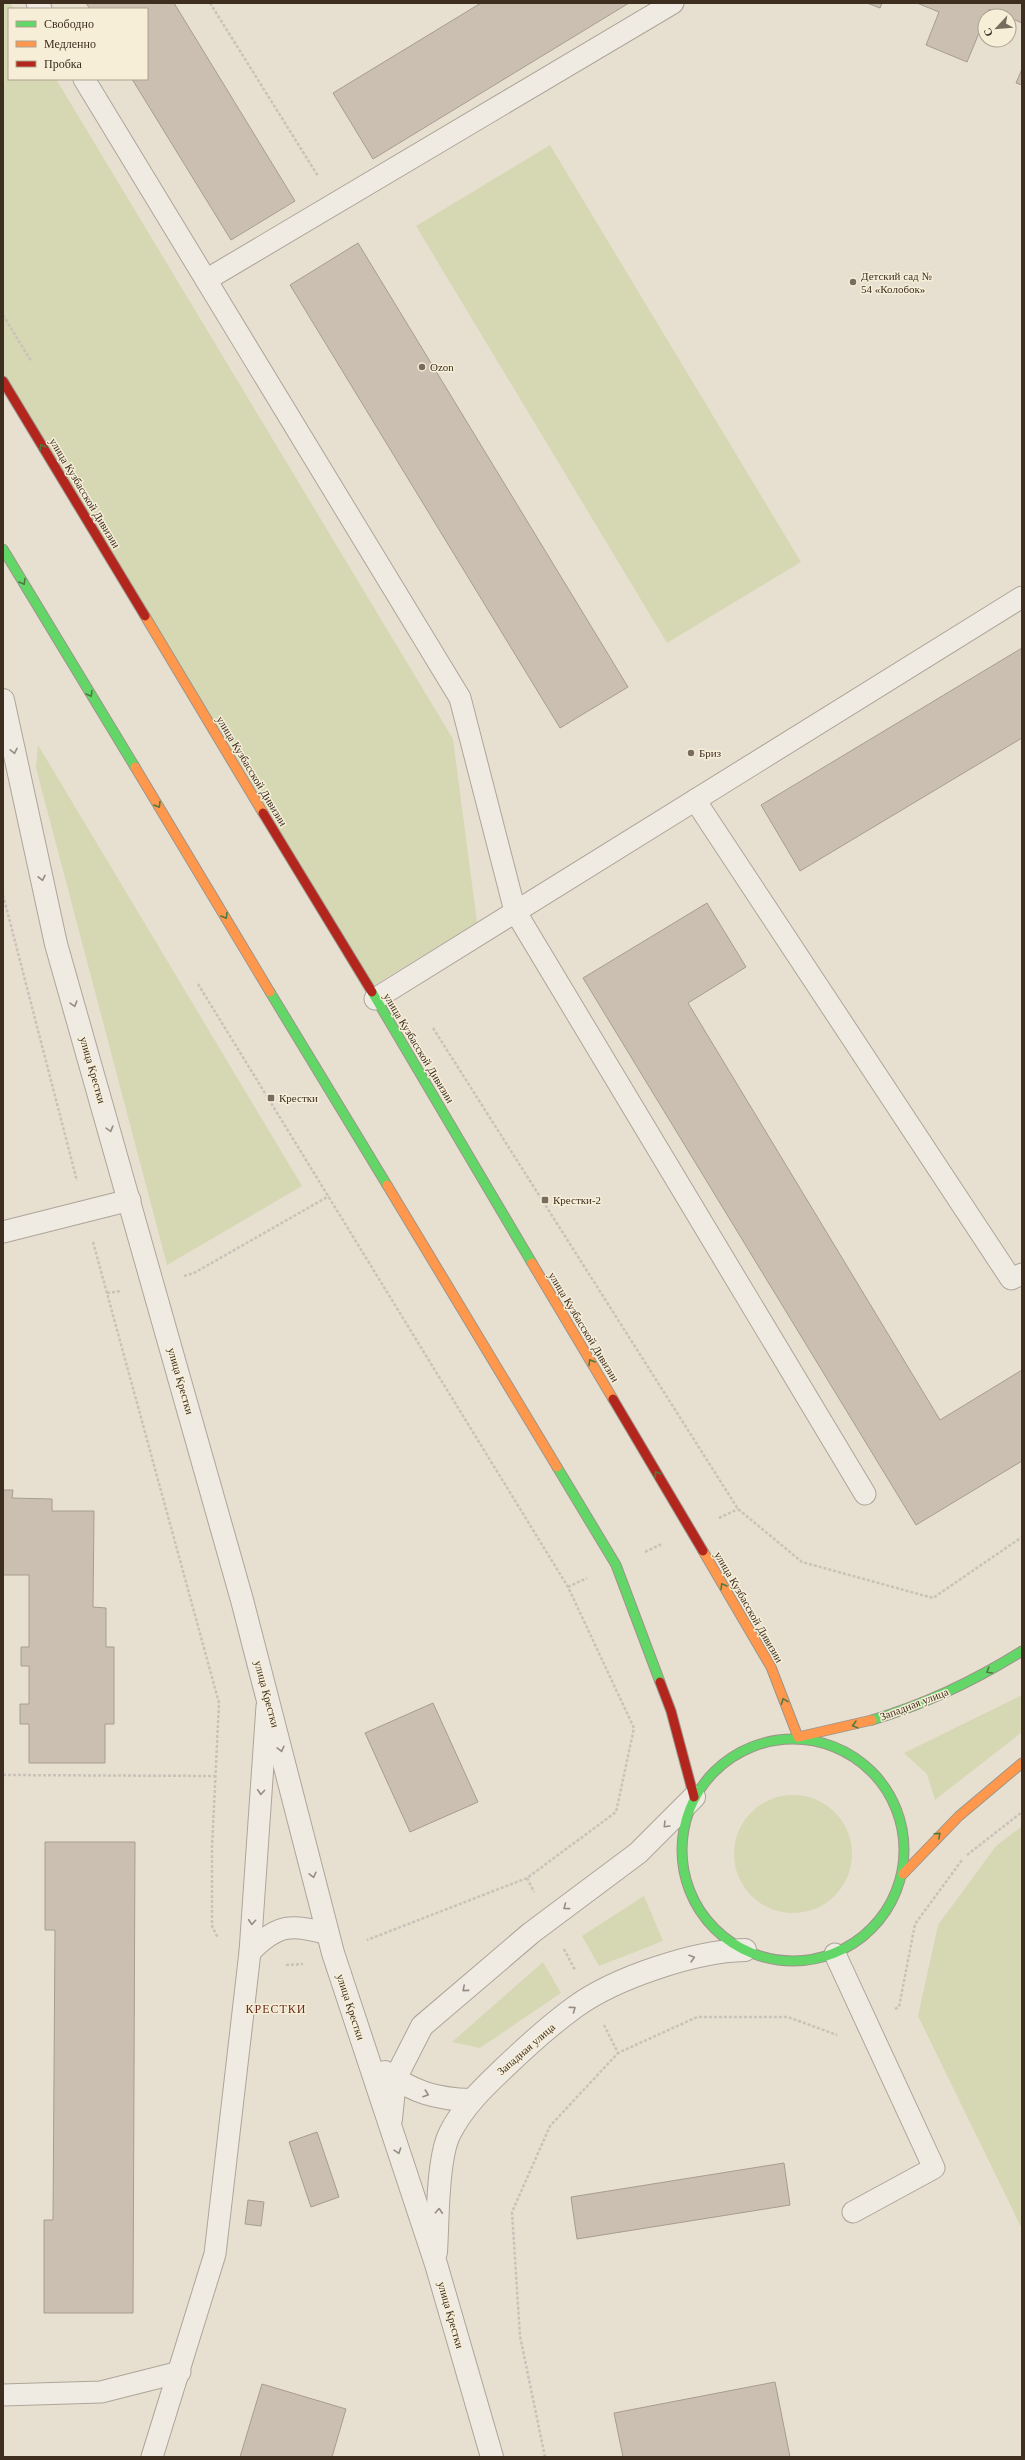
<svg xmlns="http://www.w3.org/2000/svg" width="1025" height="2460" font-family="'Times New Roman',serif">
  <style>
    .green { fill: #d6d7b3 }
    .building { fill: #cbbfb2; stroke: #a89c90 }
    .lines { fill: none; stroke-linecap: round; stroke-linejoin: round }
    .lane-casing { stroke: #ada599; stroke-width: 23 }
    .street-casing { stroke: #ada599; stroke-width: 24 }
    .fast-casing { stroke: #9c958a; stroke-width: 11 }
    .slow-casing { stroke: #9c958a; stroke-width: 11 }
    .jam-casing { stroke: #9c958a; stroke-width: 11 }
    .path { stroke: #c8c2b9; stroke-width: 2.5; stroke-dasharray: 3 2; stroke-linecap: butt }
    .lane { stroke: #efebe3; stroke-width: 21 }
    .street { stroke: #efebe3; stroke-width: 22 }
    .fast { stroke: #63d668; stroke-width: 9 }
    .slow { stroke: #ff974d; stroke-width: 9 }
    .jam { stroke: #b3261e; stroke-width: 9 }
    .oneway { stroke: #4e7a40 }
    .oneway2 { stroke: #968c82 }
    .poi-dot { fill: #786c5e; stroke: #f7eed8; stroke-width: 1.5 }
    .labels { text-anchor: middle; stroke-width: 3; stroke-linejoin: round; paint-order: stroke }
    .poi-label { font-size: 11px; fill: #3d2e20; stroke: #f7eed8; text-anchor: start }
    .street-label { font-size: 11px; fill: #3d2e20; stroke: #f7eed8 }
    .neighbourhood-label { font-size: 12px; letter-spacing: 1px; fill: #6b2e1e; stroke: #f7eed8 }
  </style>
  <rect width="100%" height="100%" fill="#e7e0d1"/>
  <!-- green -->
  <g class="green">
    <path d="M 3,3 L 10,3 L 14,9 L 9,9 L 9,79 L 56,79 L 453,739 L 477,922 L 365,991 L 3,375 Z"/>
    <path d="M 550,145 L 801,562 L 667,643 L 416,226 Z"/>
    <path d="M 38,745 L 302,1186 L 167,1265 L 36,768 Z"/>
    <path d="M 1022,1695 L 1022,1732 L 935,1800 L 927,1774 L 904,1753 Z"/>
    <circle cx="793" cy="1854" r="59"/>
    <path d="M 1022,1826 L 1022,2229 L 918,2016 L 938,1925 L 996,1846 Z"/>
    <path d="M 644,1896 L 663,1941 L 599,1966 L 582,1936 Z"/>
    <path d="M 543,1962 L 561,1993 L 480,2048 L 452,2042 Z"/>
  </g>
  <!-- building -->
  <g class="building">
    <path d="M 86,3 L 174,3 L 295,201 L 231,240 L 132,79 L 147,79 L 147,9 L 90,9 Z"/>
    <path d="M 481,3 L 629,3 L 373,159 L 333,93 Z"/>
    <path d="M 867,3 L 882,3 L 880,8 Z"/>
    <path d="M 917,3 L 1022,3 L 1022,23 L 989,9 L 967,62 L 926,45 L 939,12 Z"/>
    <path d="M 1022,69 L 1022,85 L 1016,83 Z"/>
    <path d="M 358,243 L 628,687 L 560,728 L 290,285 Z"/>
    <path d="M 1022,648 L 1022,738 L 800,871 L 761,805 Z"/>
    <path d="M 707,903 L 746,967 L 688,1003 L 940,1420 L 1022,1370 L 1022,1461 L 916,1525 L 583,978 Z"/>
    <path d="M 3,1490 L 13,1490 L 12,1498 L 52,1499 L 52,1511 L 94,1511 L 93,1607 L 106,1608 L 106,1647 L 114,1647 L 114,1724 L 105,1724 L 105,1763 L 29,1763 L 29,1724 L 20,1724 L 20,1704 L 29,1704 L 29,1666 L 21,1666 L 21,1647 L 29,1647 L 29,1575 L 3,1575 Z"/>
    <path d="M 433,1703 L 478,1802 L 410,1832 L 365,1733 Z"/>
    <path d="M 45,1842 L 135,1842 L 133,2313 L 44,2313 L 44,2220 L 53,2220 L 55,1930 L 45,1930 Z"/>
    <path d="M 317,2132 L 339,2197 L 311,2207 L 289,2142 Z"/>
    <path d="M 784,2163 L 790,2205 L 577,2239 L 571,2197 Z"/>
    <path d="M 248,2200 L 264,2202 L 261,2226 L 245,2224 Z"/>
    <path d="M 775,2382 L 790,2457 L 623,2457 L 614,2413 Z"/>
    <path d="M 262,2384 L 346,2409 L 332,2457 L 240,2457 Z"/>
  </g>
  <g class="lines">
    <!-- lane casing -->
    <g class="lane-casing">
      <g id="lane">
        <path d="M 37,3 L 41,9"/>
        <path d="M 84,79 L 460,698 L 515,911 L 865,1494"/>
        <path d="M 206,280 L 673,3"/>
        <path d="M 695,800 L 1011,1279 L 1022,1274"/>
        <path d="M 375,999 L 1022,597"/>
        <path d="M 3,1232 L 130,1200"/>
        <path d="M 250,1952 C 278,1923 292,1924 328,1934"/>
        <path d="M 835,1954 L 934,2168 L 853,2212"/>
        <path d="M 3,2395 L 101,2392 L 180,2372"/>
        <path d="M 152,2457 L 215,2254 L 250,1952 L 267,1706"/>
      </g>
    </g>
    <!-- street casing -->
    <g class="street-casing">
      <g id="street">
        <path d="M 3,700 L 56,944 L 242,1600 L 333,1953 L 436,2264 L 492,2457"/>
        <path d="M 385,2072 C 414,2092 435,2099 471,2100"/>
        <path d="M 391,2119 L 395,2079 L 422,2026 L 531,1933 L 638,1853 L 694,1797"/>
        <path d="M 436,2252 C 438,2223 437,2158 450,2133 C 463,2107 483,2088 504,2068 C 526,2047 550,2025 575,2007 C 615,1978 695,1951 745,1950"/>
      </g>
    </g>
    <!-- fast casing -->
    <g class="fast-casing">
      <g id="fast">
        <path d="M 3,549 L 135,767"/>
        <path d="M 270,992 L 387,1185"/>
        <path d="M 372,992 L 532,1263"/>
        <path d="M 557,1467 L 616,1565 L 660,1682"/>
        <path d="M 872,1720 C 926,1704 974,1681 1022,1651"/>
        <circle cx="793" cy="1850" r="111"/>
      </g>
    </g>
    <!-- slow casing -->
    <g class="slow-casing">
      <g id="slow">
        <path d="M 145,616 L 263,813"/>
        <path d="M 135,767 L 270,992"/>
        <path d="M 387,1185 L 557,1467"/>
        <path d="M 532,1263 L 613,1399"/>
        <path d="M 703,1551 L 771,1667 L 798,1737 L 872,1720"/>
        <path d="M 903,1874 L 959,1816 L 1022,1763"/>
      </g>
    </g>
    <!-- jam casing -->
    <g class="jam-casing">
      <g id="jam">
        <path d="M 3,381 L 145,616"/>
        <path d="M 263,813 L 372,992"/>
        <path d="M 613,1399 L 703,1551"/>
        <path d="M 660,1682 L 671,1711 L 694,1797"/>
      </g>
    </g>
    <!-- path -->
    <g class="path">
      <path d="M 210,3 L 318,176"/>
      <path d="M 3,315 L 31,361"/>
      <path d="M 3,895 L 77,1181"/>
      <path d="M 198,984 L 568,1587 L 634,1728 L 616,1812 L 527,1878 L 367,1940"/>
      <path d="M 433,1028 L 738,1509 L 802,1562 L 933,1598 L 1022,1537"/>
      <path d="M 93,1242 L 219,1703 L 212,1847 L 212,1926 L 218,1938"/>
      <path d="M 184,1276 L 194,1273 L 329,1196"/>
      <path d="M 107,1293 L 121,1291"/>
      <path d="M 719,1518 L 738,1509"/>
      <path d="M 645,1552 L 662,1544"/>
      <path d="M 568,1587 L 587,1578"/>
      <path d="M 3,1775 L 215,1776"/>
      <path d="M 967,1855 L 1022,1812"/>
      <path d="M 527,1878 L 534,1892"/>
      <path d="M 564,1949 L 575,1970"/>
      <path d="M 286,1965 L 303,1964"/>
      <path d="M 895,2009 L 899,2007 L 915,1924 L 962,1860"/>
      <path d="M 604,2025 L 618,2053 L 697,2017 L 788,2017 L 837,2035"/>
      <path d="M 545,2457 L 520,2336 L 512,2212 L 550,2126 L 618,2053"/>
    </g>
    <!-- lane -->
    <use href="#lane" class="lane"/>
    <!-- street -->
    <use href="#street" class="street"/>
    <!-- fast -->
    <use href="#fast" class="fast"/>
    <!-- slow -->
    <use href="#slow" class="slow"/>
    <!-- jam -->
    <use href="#jam" class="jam"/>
  </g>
  <!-- one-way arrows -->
  <defs><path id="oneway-chevron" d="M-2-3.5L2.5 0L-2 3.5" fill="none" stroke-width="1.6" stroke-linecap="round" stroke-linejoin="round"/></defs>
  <g class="oneway">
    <use href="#oneway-chevron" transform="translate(42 447) rotate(-121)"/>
    <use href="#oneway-chevron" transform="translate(23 582) rotate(59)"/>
    <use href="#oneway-chevron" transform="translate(90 694) rotate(59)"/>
    <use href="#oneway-chevron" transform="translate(158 805) rotate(59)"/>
    <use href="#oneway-chevron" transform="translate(225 916) rotate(59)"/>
    <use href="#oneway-chevron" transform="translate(591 1362) rotate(-121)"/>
    <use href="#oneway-chevron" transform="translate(657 1474) rotate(-121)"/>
    <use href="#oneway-chevron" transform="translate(723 1586) rotate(-121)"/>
    <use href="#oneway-chevron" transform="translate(989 1671) rotate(149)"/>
    <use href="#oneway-chevron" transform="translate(784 1701) rotate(-111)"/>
    <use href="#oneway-chevron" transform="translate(855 1725) rotate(165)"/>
    <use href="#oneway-chevron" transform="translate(938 1835) rotate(-42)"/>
  </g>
  <g class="oneway2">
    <use href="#oneway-chevron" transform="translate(14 751) rotate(78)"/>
    <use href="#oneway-chevron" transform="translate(42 878) rotate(78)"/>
    <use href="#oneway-chevron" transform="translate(74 1004) rotate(74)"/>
    <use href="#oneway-chevron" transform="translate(110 1129) rotate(74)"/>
    <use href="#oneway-chevron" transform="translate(281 1749) rotate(76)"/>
    <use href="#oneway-chevron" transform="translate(261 1792) rotate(94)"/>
    <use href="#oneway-chevron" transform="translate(666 1825) rotate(135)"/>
    <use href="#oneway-chevron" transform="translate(313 1875) rotate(76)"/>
    <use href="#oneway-chevron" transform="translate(566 1907) rotate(143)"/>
    <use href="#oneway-chevron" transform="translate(252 1922) rotate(94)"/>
    <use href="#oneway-chevron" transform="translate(692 1958) rotate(-16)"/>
    <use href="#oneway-chevron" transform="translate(465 1989) rotate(139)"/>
    <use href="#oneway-chevron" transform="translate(573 2009) rotate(-36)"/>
    <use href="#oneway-chevron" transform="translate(426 2094) rotate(19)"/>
    <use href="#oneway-chevron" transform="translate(398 2151) rotate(72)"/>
    <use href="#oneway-chevron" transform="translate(439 2211) rotate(-87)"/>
  </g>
  <!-- markers -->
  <g class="poi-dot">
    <circle cx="853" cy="282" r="4"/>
    <circle cx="422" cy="367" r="4"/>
    <circle cx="691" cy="753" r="4"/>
    <rect x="267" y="1094" width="8" height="8" rx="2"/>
    <rect x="541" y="1196" width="8" height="8" rx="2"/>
  </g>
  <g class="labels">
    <!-- poi labels -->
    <g class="poi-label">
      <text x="861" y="280">Детский сад №<tspan x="861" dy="13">54 «Колобок»</tspan></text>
      <text x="430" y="371">Ozon</text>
      <text x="699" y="757">Бриз</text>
      <text x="279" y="1102">Крестки</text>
      <text x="553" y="1204">Крестки-2</text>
    </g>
    <!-- street labels -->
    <g class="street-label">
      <text transform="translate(85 493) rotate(59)" y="4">улица Кузбасской Дивизии</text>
      <text transform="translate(252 771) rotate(59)" y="4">улица Кузбасской Дивизии</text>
      <text transform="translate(419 1048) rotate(59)" y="4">улица Кузбасской Дивизии</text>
      <text transform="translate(93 1070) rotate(74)" y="4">улица Крестки</text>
      <text transform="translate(584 1327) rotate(59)" y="4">улица Кузбасской Дивизии</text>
      <text transform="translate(181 1381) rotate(74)" y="4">улица Крестки</text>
      <text transform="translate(749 1607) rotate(60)" y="4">улица Кузбасской Дивизии</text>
      <text transform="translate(267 1694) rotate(75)" y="4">улица Крестки</text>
      <text transform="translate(914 1704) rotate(-21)" y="4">Западная улица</text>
      <text transform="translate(351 2007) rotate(72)" y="4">улица Крестки</text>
      <text transform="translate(526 2049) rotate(-41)" y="4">Западная улица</text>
      <text transform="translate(451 2315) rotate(74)" y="4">улица Крестки</text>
    </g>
    <!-- neighbourhood labels -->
    <g class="neighbourhood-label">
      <text x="276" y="2013">КРЕСТКИ</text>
    </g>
  </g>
  <!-- border -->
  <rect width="1025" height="2460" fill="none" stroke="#3d2e20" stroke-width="8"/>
  <!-- legend -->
  <rect x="8" y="8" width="140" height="72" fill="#f7eed8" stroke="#ada18e"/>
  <rect x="16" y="21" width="20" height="6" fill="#63d668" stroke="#ada18e"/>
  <text x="44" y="28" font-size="12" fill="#3d2e20">Свободно</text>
  <rect x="16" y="41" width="20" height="6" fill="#ff974d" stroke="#ada18e"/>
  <text x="44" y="48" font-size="12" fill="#3d2e20">Медленно</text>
  <rect x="16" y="61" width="20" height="6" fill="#b3261e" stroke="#ada18e"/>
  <text x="44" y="68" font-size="12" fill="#3d2e20">Пробка</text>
  <!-- north arrow -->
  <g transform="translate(997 28) rotate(244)"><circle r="19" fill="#f7eed8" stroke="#ada18e"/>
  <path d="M0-3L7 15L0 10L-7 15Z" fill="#786c5e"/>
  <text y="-6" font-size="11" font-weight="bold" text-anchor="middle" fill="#3d2e20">С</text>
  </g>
</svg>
